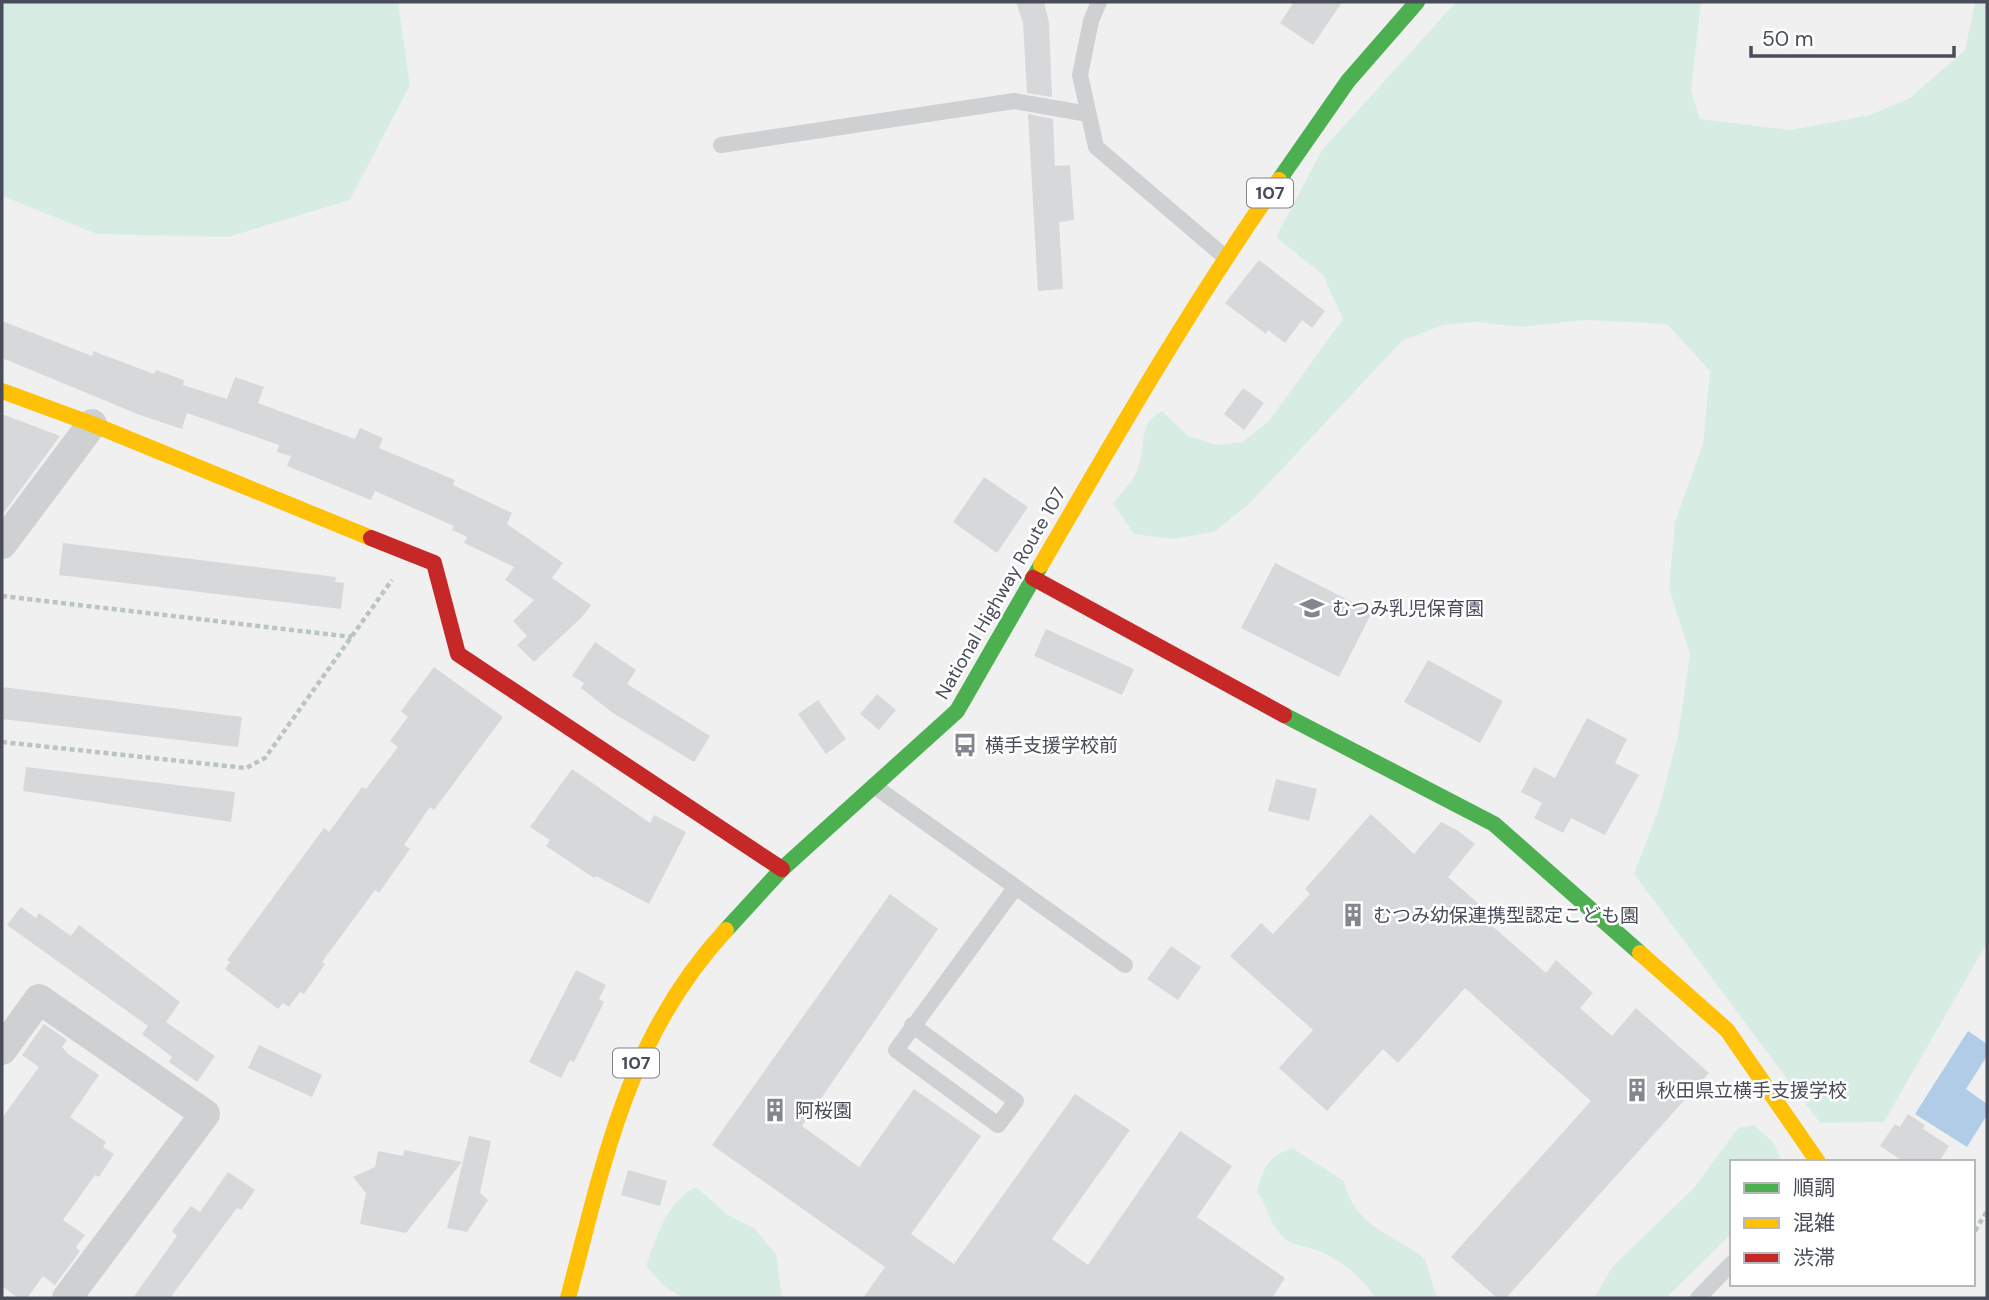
<svg xmlns="http://www.w3.org/2000/svg" width="1989" height="1300" font-family="'DM Sans','Noto Sans JP',sans-serif">
  <style>
    .green { fill: #d7ede4 }
    .water { fill: #b0cce6 }
    .building { fill: #d7d8da }
    .lines { fill: none; stroke-linecap: round; stroke-linejoin: round }
    .path { stroke: #bbc4c4; stroke-width: 4.5; stroke-dasharray: 5 3.5; stroke-linecap: butt }
    .lane { stroke: #cfd0d2; stroke-width: 16 }
    .street { stroke: #cfd0d2; stroke-width: 30 }
    .fast { stroke: #4caf50; stroke-width: 16 }
    .slow { stroke: #ffc107; stroke-width: 16 }
    .jam { stroke: #c62828; stroke-width: 16 }
    .labels { text-anchor: middle; stroke-width: 5; stroke-linejoin: round; paint-order: stroke }
    .shield { fill: #fff; stroke: #80828c; stroke-width: 2 }
    .shield-label { font-size: 18px; font-weight: bold; fill: #494d5a }
    .street-label { font-size: 19px; fill: #494d5a; stroke: #fff }
    .poi-label { font-size: 19px; fill: #494d5a; stroke: #fff; text-anchor: start }
  </style>
  <rect width="100%" height="100%" fill="#f0f0f0"/>
  <!-- green -->
  <g class="green">
    <path d="M 2,2 L 398,2 L 410,85 L 350,200 L 228,237 L 97,234 L 2,196 Z"/>
    <path d="M 1456,2 L 1701,2 L 1691,91 L 1700,119 L 1791,130 L 1870,115 L 1910,98 L 1965,50 L 1975,2 L 1987,2 L 1987,943 L 1884,1122 L 1820,1123 L 1634,874 L 1659,808 L 1678,736 L 1690,654 L 1669,588 L 1675,522 L 1703,444 L 1710,371 L 1667,324 L 1584,320 L 1521,327 L 1476,322 L 1443,325 L 1402,341 L 1249,504 L 1214,532 L 1173,539 L 1134,534 L 1113,503 C 1120,494 1131,484 1136,473 C 1147,451 1136,423 1162,411 L 1188,436 L 1218,445 L 1242,442 L 1268,422 L 1343,319 L 1323,275 L 1276,237 L 1322,150 Z"/>
    <path d="M 1754,1125 L 1773,1142 L 1782,1162 L 1732,1162 L 1732,1233 L 1666,1298 L 1594,1298 L 1613,1266 L 1693,1189 L 1738,1128 Z"/>
    <path d="M 1292,1148 L 1344,1181 C 1355,1228 1391,1232 1425,1259 L 1437,1298 L 1375,1298 C 1364,1279 1342,1261 1321,1252 C 1306,1245 1293,1248 1281,1235 C 1272,1227 1266,1204 1257,1192 C 1264,1167 1267,1157 1292,1148 Z"/>
    <path d="M 696,1187 L 729,1216 L 754,1228 L 776,1254 L 782,1298 L 683,1298 L 664,1286 L 646,1266 C 657,1237 667,1200 696,1187 Z"/>
  </g>
  <!-- water -->
  <path class="water" d="M 1968,1031 L 1987,1044 L 1987,1056 L 1966,1089 L 1987,1104 L 1987,1115 L 1967,1147 L 1915,1114 Z"/>
  <!-- building -->
  <g class="building">
    <path d="M 1016,2 L 1044,2 L 1049,23 L 1052,97 L 1027,93 L 1023,23 Z"/>
    <path d="M 1294,2 L 1342,2 L 1313,45 L 1280,23 Z"/>
    <path d="M 1028,114 L 1053,119 L 1055,166 L 1070,165 L 1074,220 L 1059,222 L 1063,289 L 1038,291 Z"/>
    <path d="M 1259,260 L 1325,311 L 1312,328 L 1302,320 L 1285,343 L 1268,330 L 1266,334 L 1225,303 Z"/>
    <path d="M 2,321 L 92,356 L 93,351 L 154,374 L 156,370 L 184,380 L 183,385 L 227,399 L 235,377 L 264,387 L 258,403 L 355,439 L 360,428 L 383,438 L 379,448 L 455,480 L 453,485 L 512,513 L 507,524 L 563,563 L 552,578 L 591,605 L 582,617 L 534,662 L 517,645 L 527,636 L 513,621 L 534,600 L 505,580 L 514,567 L 464,543 L 467,537 L 452,530 L 454,526 L 375,491 L 371,500 L 287,466 L 291,456 L 277,452 L 279,445 L 187,413 L 182,429 L 140,415 L 2,358 Z"/>
    <path d="M 1243,388 L 1264,403 L 1244,430 L 1224,414 Z"/>
    <path d="M 2,414 L 60,436 L 2,515 Z"/>
    <path d="M 984,477 L 1028,507 L 997,553 L 953,522 Z"/>
    <path d="M 63,543 L 336,577 L 335,582 L 344,583 L 341,609 L 59,575 Z"/>
    <path d="M 1275,563 L 1372,612 L 1339,677 L 1241,628 Z"/>
    <path d="M 1046,629 L 1134,669 L 1122,695 L 1034,656 Z"/>
    <path d="M 595,642 L 636,670 L 627,684 L 710,736 L 694,762 L 613,713 L 581,688 L 584,683 L 572,676 Z"/>
    <path d="M 1428,660 L 1503,701 L 1480,743 L 1404,702 Z"/>
    <path d="M 434,667 L 503,717 L 434,810 L 430,807 L 404,845 L 410,849 L 379,893 L 375,890 L 322,962 L 325,964 L 304,994 L 300,992 L 289,1007 L 283,1003 L 278,1009 L 225,969 L 230,962 L 227,960 L 324,828 L 329,832 L 362,787 L 366,789 L 398,747 L 390,741 L 408,717 L 401,711 Z"/>
    <path d="M 2,687 L 242,717 L 238,747 L 2,719 Z"/>
    <path d="M 877,694 L 896,710 L 879,730 L 860,714 Z"/>
    <path d="M 818,700 L 846,739 L 826,754 L 798,714 Z"/>
    <path d="M 1587,718 L 1627,739 L 1615,763 L 1639,775 L 1605,835 L 1571,818 L 1563,833 L 1534,818 L 1542,803 L 1521,792 L 1534,767 L 1555,778 Z"/>
    <path d="M 26,767 L 235,792 L 231,822 L 23,791 Z"/>
    <path d="M 572,769 L 650,823 L 654,815 L 686,832 L 649,904 L 596,876 L 594,878 L 546,846 L 550,840 L 530,827 Z"/>
    <path d="M 1276,779 L 1317,789 L 1309,821 L 1268,811 Z"/>
    <path d="M 1371,814 L 1414,854 L 1441,822 L 1457,830 L 1475,844 L 1448,877 L 1488,912 L 1483,918 L 1546,973 L 1556,960 L 1593,993 L 1580,1008 L 1612,1036 L 1636,1008 L 1709,1073 L 1506,1298 L 1497,1298 L 1451,1257 L 1591,1101 L 1465,988 L 1398,1063 L 1383,1049 L 1327,1111 L 1279,1068 L 1313,1030 L 1230,956 L 1261,923 L 1273,934 L 1310,894 L 1305,889 Z"/>
    <path d="M 890,894 L 938,929 L 802,1126 L 859,1167 L 914,1089 L 981,1136 L 911,1234 L 954,1264 L 1075,1094 L 1130,1130 L 1052,1239 L 1088,1265 L 1180,1131 L 1232,1166 L 1197,1217 L 1285,1278 L 1272,1298 L 863,1298 L 885,1267 L 712,1145 Z"/>
    <path d="M 21,907 L 36,918 L 39,913 L 71,936 L 79,925 L 180,1002 L 166,1022 L 215,1056 L 197,1082 L 169,1062 L 172,1057 L 142,1034 L 148,1026 L 7,925 Z"/>
    <path d="M 1171,946 L 1201,967 L 1178,1000 L 1147,979 Z"/>
    <path d="M 576,970 L 606,985 L 599,999 L 604,1002 L 574,1062 L 570,1060 L 561,1078 L 529,1062 Z"/>
    <path d="M 44,1024 L 67,1040 L 62,1047 L 68,1054 L 99,1075 L 70,1117 L 106,1142 L 103,1147 L 114,1154 L 99,1177 L 95,1175 L 63,1220 L 85,1235 L 76,1247 L 80,1251 L 55,1285 L 43,1276 L 27,1298 L 18,1298 L 2,1286 L 2,1118 L 39,1067 L 22,1055 Z"/>
    <path d="M 259,1045 L 322,1075 L 312,1097 L 248,1068 Z"/>
    <path d="M 1908,1114 L 1925,1125 L 1923,1129 L 1949,1146 L 1939,1162 L 1904,1162 L 1880,1146 L 1895,1124 L 1900,1127 Z"/>
    <path d="M 469,1136 L 491,1141 L 480,1193 L 488,1200 L 467,1232 L 447,1228 Z"/>
    <path d="M 404,1150 L 462,1162 L 406,1233 L 360,1224 L 366,1193 L 353,1177 L 375,1167 L 378,1151 L 403,1156 Z"/>
    <path d="M 628,1170 L 667,1181 L 660,1206 L 621,1195 Z"/>
    <path d="M 228,1172 L 255,1190 L 241,1210 L 237,1208 L 170,1298 L 133,1298 L 177,1236 L 172,1231 L 191,1206 L 200,1212 Z"/>
  </g>
  <g class="lines">
    <!-- path -->
    <g class="path">
      <path d="M 2,596 L 352,637"/>
      <path d="M 2,742 L 246,768 L 265,758 L 392,580"/>
      <path d="M 1975,1231 L 1987,1211"/>
    </g>
    <!-- lane -->
    <g class="lane">
      <path d="M 1099,2 L 1091,21 L 1080,75 L 1096,147 L 1225,257"/>
      <path d="M 721,145 L 1014,101 L 1088,114"/>
      <path d="M 874,786 L 1125,965"/>
      <path d="M 912,1025 L 1016,1101 L 998,1125 L 896,1050 L 1015,888"/>
      <path d="M 1698,1298 L 1732,1263"/>
    </g>
    <!-- street -->
    <g class="street">
      <path d="M 2,544 L 92,424"/>
      <path d="M 2,1050 L 39,999 L 205,1114 L 67,1298"/>
    </g>
    <!-- fast -->
    <g class="fast">
      <path d="M 1279,180 L 1348,81 L 1417,2"/>
      <path d="M 1284,715 L 1494,824 L 1640,953"/>
      <path d="M 726,930 L 782,869 L 957,711 L 1041,565"/>
    </g>
    <!-- slow -->
    <g class="slow">
      <path d="M 2,391 L 92,424 L 371,538"/>
      <path d="M 1041,565 C 1117,434 1192,304 1279,180"/>
      <path d="M 1640,953 L 1727,1030 L 1818,1162"/>
      <path d="M 568,1298 C 604,1162 627,1037 726,930"/>
    </g>
    <!-- jam -->
    <g class="jam">
      <path d="M 371,538 L 434,563 L 458,654 L 782,869"/>
      <path d="M 1033,578 L 1284,715"/>
    </g>
  </g>
  <!-- icons -->
  <defs>
    <g id="school-bare" transform="scale(1.89)"><path d="M0-5L7-2L0 1L-7-2ZM-4 1L0 2.5L4 1V4Q0 6-4 4Z" fill="#83868e" stroke="#fff" stroke-width="2.5" paint-order="stroke"/></g>
    <g id="bus-bare" transform="scale(1.89)"><path d="M-5-6H5V4H4V6H2V4H-2V6H-4V4H-5ZM-3.5-4V0h7V-4ZM-3.5 1.2v1.5H-2V1.2ZM2 1.2v1.5H3.5V1.2Z" fill="#83868e" stroke="#fff" stroke-width="2.5" paint-order="stroke"/></g>
    <g id="building-bare" transform="scale(1.89)"><path d="M-4-6H4V6H1V3H-1V6H-4ZM-2.5-4.3h1.7v1.8h-1.7ZM.8-4.3h1.7v1.8H.8ZM-2.5-1h1.7V.8h-1.7ZM.8-1h1.7V.8H.8Z" fill="#83868e" stroke="#fff" stroke-width="2.5" paint-order="stroke"/></g>
  </defs>
  <g fill-rule="evenodd">
    <use href="#school-bare" x="1312" y="608"/>
    <use href="#bus-bare" x="965" y="745"/>
    <use href="#building-bare" x="1353" y="915"/>
    <use href="#building-bare" x="1637" y="1090"/>
    <use href="#building-bare" x="775" y="1110"/>
  </g>
  <g class="labels">
    <!-- shield labels -->
    <g class="shield">
      <rect x="1247" y="178.5" width="46" height="29" rx="5"/>
      <rect x="613" y="1048.5" width="46" height="29" rx="5"/>
    </g>
    <g class="shield-label">
      <text x="1270" y="199">107</text>
      <text x="636" y="1069">107</text>
    </g>
    <!-- street labels -->
    <g class="street-label">
      <text transform="translate(1000 593) rotate(-60)" y="7">National Highway Route 107</text>
    </g>
    <!-- poi labels -->
    <g class="poi-label">
      <text x="1332" y="615">むつみ乳児保育園</text>
      <text x="985" y="752">横手支援学校前</text>
      <text x="1373" y="922">むつみ幼保連携型認定こども園</text>
      <text x="1657" y="1097">秋田県立横手支援学校</text>
      <text x="795" y="1117">阿桜園</text>
    </g>
  </g>
  <!-- border -->
  <rect width="1989" height="1300" fill="none" stroke="#494d5a" stroke-width="7"/>
  <!-- legend -->
  <rect x="1730" y="1160" width="245" height="126" fill="#ffffff" stroke="#b6b8bd" stroke-width="2"/>
  <rect x="1744" y="1183" width="35" height="10" fill="#4caf50" stroke="#b6b8bd" stroke-width="2"/>
  <text x="1793" y="1195" font-size="21" fill="#494d5a">順調</text>
  <rect x="1744" y="1218" width="35" height="10" fill="#ffc107" stroke="#b6b8bd" stroke-width="2"/>
  <text x="1793" y="1230" font-size="21" fill="#494d5a">混雑</text>
  <rect x="1744" y="1253" width="35" height="10" fill="#c62828" stroke="#b6b8bd" stroke-width="2"/>
  <text x="1793" y="1265" font-size="21" fill="#494d5a">渋滞</text>
  <!-- scale -->
  <path d="M1751 46v10h203v-10" fill="none" stroke="#494d5a" stroke-width="3.5"/>
  <text x="1762" y="46" font-size="21" fill="#494d5a" stroke="#ffffff" stroke-width="5" paint-order="stroke">50 m</text>
</svg>
